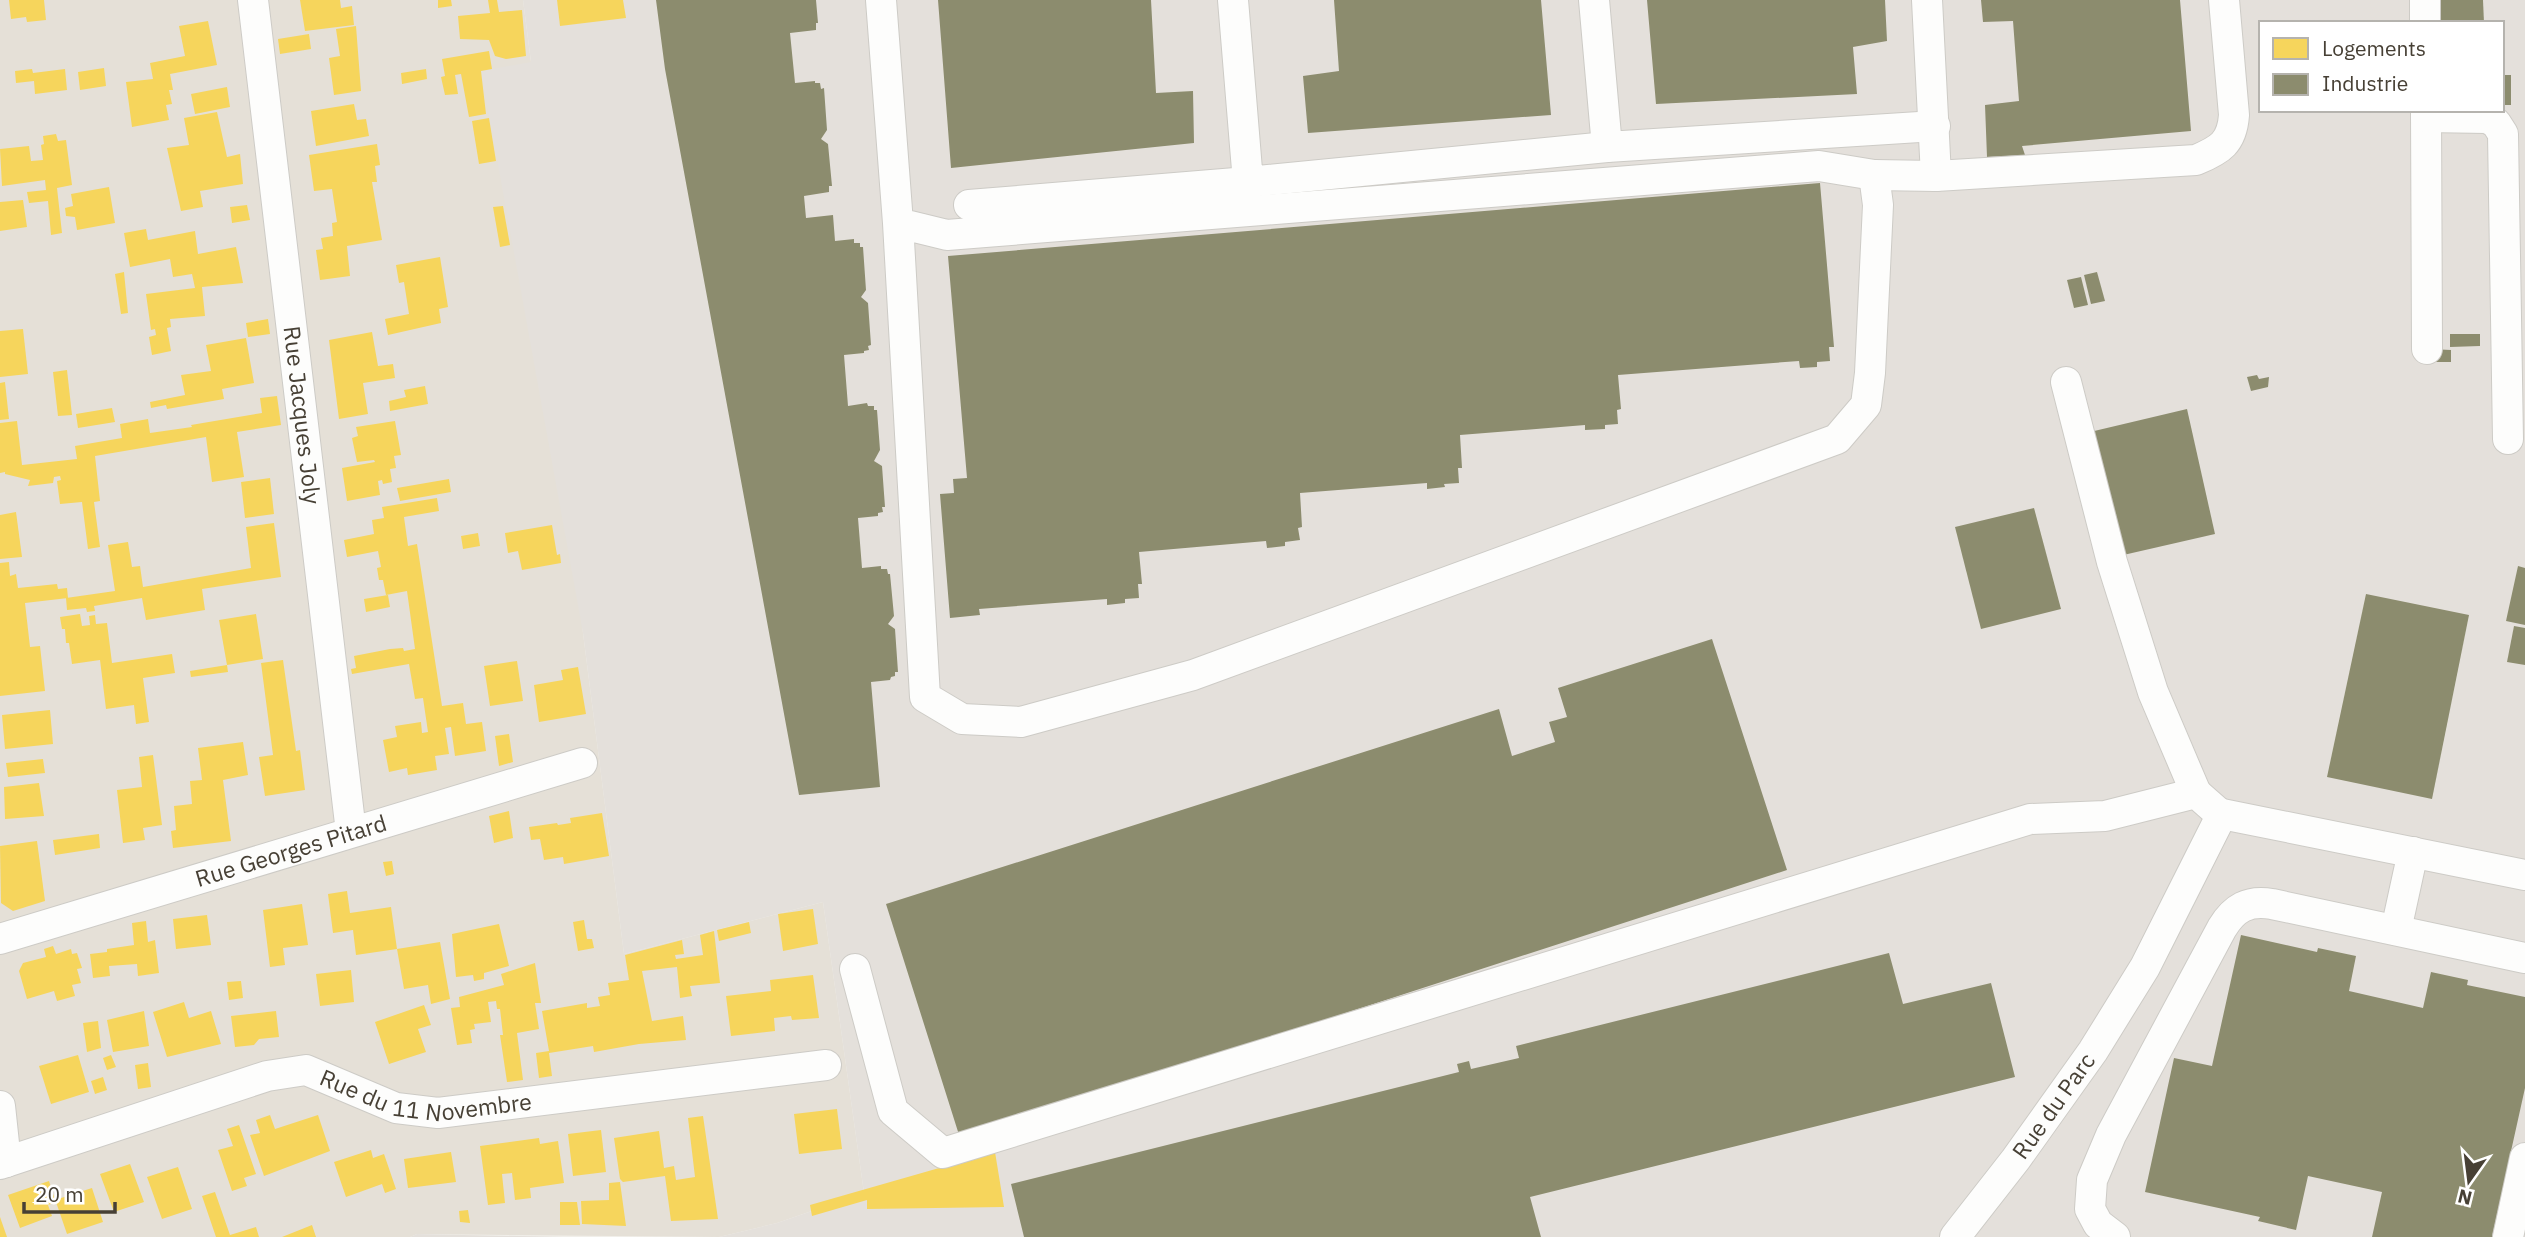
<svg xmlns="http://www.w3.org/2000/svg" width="2525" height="1237" font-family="'IBM Plex Sans',sans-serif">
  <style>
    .residential { fill: #e5e0d7 }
    .industrial { fill: #e4e0db; fill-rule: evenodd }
    .homes { fill: #f6d55c }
    .industry { fill: #8c8c6e }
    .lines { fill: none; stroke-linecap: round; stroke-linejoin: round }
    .minor-casing { stroke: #cdcbc6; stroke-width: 32 }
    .minor { stroke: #fdfdfc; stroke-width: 30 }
    .labels { text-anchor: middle; stroke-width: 7; stroke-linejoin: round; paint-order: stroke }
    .street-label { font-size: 23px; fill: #474035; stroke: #fff }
  </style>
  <rect width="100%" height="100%" fill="#f1efea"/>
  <!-- residential -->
  <path class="residential" d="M 0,0 L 523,0 L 531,62 L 583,633 L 624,954 L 823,902 L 864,1193 L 777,1223 L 719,1237 L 417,1234 L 410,1237 L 0,1237 Z"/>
  <!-- industrial -->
  <g class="industrial">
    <path d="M 523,0 L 2525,0 L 2525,1237 L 719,1237 L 777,1223 L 864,1193 L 823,902 L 624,954 L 583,633 L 481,71 L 531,62 ZM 2261,23 L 2502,23 L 2502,110 L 2261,110 Z"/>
    <path d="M 417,1234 L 563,1237 L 410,1237 Z"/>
  </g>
  <!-- homes -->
  <g class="homes">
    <path d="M 9,0 L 44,0 L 46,20 L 27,22 L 26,17 L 11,19 Z"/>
    <path d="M 300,0 L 340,0 L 341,8 L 352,6 L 354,25 L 305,31 Z"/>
    <path d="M 438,0 L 451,0 L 452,6 L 438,8 Z"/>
    <path d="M 488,0 L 497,0 L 499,12 L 522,10 L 526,56 L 506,59 L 495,56 L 489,40 L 460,39 L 458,16 L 490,13 Z"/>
    <path d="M 557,0 L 623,0 L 626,18 L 560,26 Z"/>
    <path d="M 208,21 L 217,65 L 170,74 L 173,90 L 169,90 L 172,104 L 166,105 L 169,120 L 132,127 L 126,82 L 153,79 L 150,63 L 185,56 L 179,26 Z"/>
    <path d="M 356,26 L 361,91 L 334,95 L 329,58 L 340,56 L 336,29 Z"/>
    <path d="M 309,34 L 311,49 L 280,54 L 278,39 Z"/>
    <path d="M 489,51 L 492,69 L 481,71 L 486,114 L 469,117 L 461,74 L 455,75 L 458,94 L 445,95 L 441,77 L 445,76 L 442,59 Z"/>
    <path d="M 104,68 L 106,86 L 80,90 L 78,72 Z"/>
    <path d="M 32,69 L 33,73 L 65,69 L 67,90 L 35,94 L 34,81 L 16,83 L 15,71 Z"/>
    <path d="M 426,69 L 427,79 L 402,84 L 401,73 Z"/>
    <path d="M 227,87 L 230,107 L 195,114 L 191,94 Z"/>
    <path d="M 354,104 L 357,120 L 366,119 L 369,136 L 316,146 L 311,111 Z"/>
    <path d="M 217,112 L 227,157 L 240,154 L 243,184 L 200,191 L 203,207 L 181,211 L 167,148 L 189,145 L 184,118 Z"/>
    <path d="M 489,118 L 496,161 L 479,164 L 472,121 Z"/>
    <path d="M 56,134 L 58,141 L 66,140 L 72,185 L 57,188 L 62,233 L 51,235 L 48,201 L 29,203 L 27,192 L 46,190 L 45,180 L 2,186 L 0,149 L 29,146 L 31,161 L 43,160 L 41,145 L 44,144 L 43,136 Z"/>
    <path d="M 377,144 L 380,165 L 375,166 L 377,182 L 372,182 L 382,240 L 347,246 L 350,276 L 320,280 L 316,250 L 323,249 L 321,238 L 333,236 L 332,223 L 337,222 L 332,189 L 314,191 L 309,155 Z"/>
    <path d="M 109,187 L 115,223 L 77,230 L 75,217 L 66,216 L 65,208 L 73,206 L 71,194 Z"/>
    <path d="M 23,200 L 27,227 L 0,231 L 0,202 Z"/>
    <path d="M 247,205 L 250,220 L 232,223 L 230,207 Z"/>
    <path d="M 503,206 L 510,245 L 500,247 L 493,207 Z"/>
    <path d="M 146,229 L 148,240 L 195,231 L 198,254 L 236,247 L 243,283 L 202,287 L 205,316 L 170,319 L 171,327 L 167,328 L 171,351 L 152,355 L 149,337 L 156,335 L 155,329 L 151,330 L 146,294 L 195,288 L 192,274 L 173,277 L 170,259 L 130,267 L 124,233 Z"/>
    <path d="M 440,257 L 448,307 L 439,309 L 441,323 L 388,335 L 385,319 L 409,314 L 404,282 L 399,283 L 396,265 Z"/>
    <path d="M 124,272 L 128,313 L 121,314 L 115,274 Z"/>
    <path d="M 268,319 L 270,334 L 248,337 L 246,323 Z"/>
    <path d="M 23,329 L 28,374 L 0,377 L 0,331 Z"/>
    <path d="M 372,332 L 378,366 L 393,364 L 395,378 L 363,383 L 368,414 L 339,419 L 329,340 Z"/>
    <path d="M 246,338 L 254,383 L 222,389 L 224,399 L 167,409 L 166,405 L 151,408 L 150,402 L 185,395 L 181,375 L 211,371 L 206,345 Z"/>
    <path d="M 67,370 L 72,415 L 58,416 L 53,372 Z"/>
    <path d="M 5,382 L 9,419 L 0,420 L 0,383 Z"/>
    <path d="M 425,386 L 428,404 L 390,411 L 389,401 L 406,397 L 404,390 Z"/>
    <path d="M 277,396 L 281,425 L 237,432 L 244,477 L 212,482 L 206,437 L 95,456 L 100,501 L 94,502 L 100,547 L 88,549 L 82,502 L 60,504 L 57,481 L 61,480 L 60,476 L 54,477 L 53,483 L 28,486 L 30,480 L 5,474 L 5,472 L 0,473 L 0,423 L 17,421 L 22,465 L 77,459 L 75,446 L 122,438 L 120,424 L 148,419 L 150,433 L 192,427 L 191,425 L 262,413 L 260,398 Z"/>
    <path d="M 112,408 L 115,422 L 78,428 L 76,414 Z"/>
    <path d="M 395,421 L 401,455 L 394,456 L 396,468 L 390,469 L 392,482 L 383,484 L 382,480 L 378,481 L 380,495 L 347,501 L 342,468 L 375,462 L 374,460 L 357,462 L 352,438 L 358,436 L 356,427 Z"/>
    <path d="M 270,478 L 274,514 L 245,518 L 241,482 Z"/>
    <path d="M 449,479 L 451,492 L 400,501 L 397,488 Z"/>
    <path d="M 437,498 L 439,511 L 404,517 L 408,546 L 417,544 L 442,706 L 463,703 L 466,724 L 482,722 L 486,751 L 455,756 L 451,727 L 445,728 L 449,754 L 435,756 L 437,770 L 408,775 L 407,768 L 389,772 L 383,740 L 397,737 L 395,726 L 421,722 L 422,733 L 428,732 L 423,698 L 415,699 L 409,664 L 352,674 L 351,669 L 356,668 L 354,656 L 390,649 L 403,648 L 404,651 L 415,649 L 407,591 L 386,595 L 383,580 L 379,580 L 377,568 L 381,567 L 378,551 L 347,557 L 344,540 L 374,534 L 372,520 L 384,518 L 382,507 Z"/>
    <path d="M 16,512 L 22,557 L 0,559 L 0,515 Z"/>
    <path d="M 274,523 L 281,577 L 202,589 L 205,610 L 146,620 L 142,598 L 94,606 L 95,611 L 87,612 L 86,608 L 67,610 L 66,598 L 115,591 L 108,545 L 128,542 L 132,567 L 140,566 L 143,587 L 251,568 L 246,527 Z"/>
    <path d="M 552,525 L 557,555 L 560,554 L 561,563 L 522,570 L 518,551 L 508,553 L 505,533 Z"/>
    <path d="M 478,533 L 480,546 L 463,549 L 461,536 Z"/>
    <path d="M 9,562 L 10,576 L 16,574 L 18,588 L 57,584 L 58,589 L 67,588 L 68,598 L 25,603 L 30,647 L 40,646 L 45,691 L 0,696 L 0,563 Z"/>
    <path d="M 388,595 L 390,607 L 366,612 L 364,599 Z"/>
    <path d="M 80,614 L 82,626 L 90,625 L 89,616 L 95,615 L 96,624 L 107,623 L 112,663 L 172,654 L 175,673 L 143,678 L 149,722 L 136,724 L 134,705 L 106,709 L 100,660 L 72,664 L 69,643 L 66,643 L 65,629 L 62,629 L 60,617 Z"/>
    <path d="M 256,614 L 263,659 L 227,665 L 219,620 Z"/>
    <path d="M 283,660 L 296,751 L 300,750 L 305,790 L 265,796 L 259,757 L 273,755 L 261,663 Z"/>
    <path d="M 517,661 L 523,701 L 490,706 L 484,666 Z"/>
    <path d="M 227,665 L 228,672 L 191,677 L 190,671 Z"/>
    <path d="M 578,667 L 586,714 L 539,722 L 534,685 L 563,680 L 561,670 Z"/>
    <path d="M 50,710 L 53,744 L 5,749 L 2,715 Z"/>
    <path d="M 509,734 L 513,762 L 499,766 L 495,736 Z"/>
    <path d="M 243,742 L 248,775 L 223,780 L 231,841 L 173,848 L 171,831 L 176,830 L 174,806 L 192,804 L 190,781 L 202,780 L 198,748 Z"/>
    <path d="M 153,755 L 162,825 L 143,828 L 145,840 L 123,843 L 117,790 L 142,787 L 139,757 Z"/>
    <path d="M 43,759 L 45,773 L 8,777 L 6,763 Z"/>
    <path d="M 39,783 L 44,816 L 5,819 L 4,787 Z"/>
    <path d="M 509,811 L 513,838 L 494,843 L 489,816 Z"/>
    <path d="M 602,813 L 609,856 L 564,864 L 563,857 L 544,860 L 540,839 L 531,840 L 529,827 L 557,823 L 558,825 L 571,823 L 570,818 Z"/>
    <path d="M 99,834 L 100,848 L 55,855 L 53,840 Z"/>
    <path d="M 37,841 L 45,901 L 13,911 L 1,903 L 0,846 Z"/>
    <path d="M 392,861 L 394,874 L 386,876 L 383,862 Z"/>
    <path d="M 347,891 L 350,913 L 391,907 L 397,949 L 356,955 L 353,930 L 333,933 L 328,894 Z"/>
    <path d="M 302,904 L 308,945 L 283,948 L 285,965 L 270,967 L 263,910 Z"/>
    <path d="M 813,909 L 818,944 L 783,951 L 778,914 Z"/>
    <path d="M 207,915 L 211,945 L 176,949 L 173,919 Z"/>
    <path d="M 584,920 L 587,939 L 592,939 L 594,948 L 578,951 L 573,922 Z"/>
    <path d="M 146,921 L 148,942 L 155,940 L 159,973 L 138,976 L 137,964 L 109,966 L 110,976 L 93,978 L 90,954 L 107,952 L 107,949 L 134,945 L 132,923 Z"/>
    <path d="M 749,922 L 751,933 L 719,941 L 717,930 Z"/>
    <path d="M 499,924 L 509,966 L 484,973 L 484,979 L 474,981 L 473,975 L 456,977 L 452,934 Z"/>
    <path d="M 714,931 L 720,983 L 690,986 L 692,996 L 680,998 L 677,967 L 642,971 L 652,1021 L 683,1016 L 686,1040 L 639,1044 L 594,1052 L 593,1046 L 549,1053 L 552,1076 L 539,1078 L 536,1053 L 549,1051 L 542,1011 L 587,1003 L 587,1008 L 600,1006 L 598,997 L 610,995 L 608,983 L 629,980 L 625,955 L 682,940 L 684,954 L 675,955 L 676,959 L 703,955 L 700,935 Z"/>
    <path d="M 440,942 L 450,999 L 431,1004 L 428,985 L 404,989 L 397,949 Z"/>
    <path d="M 53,946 L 56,954 L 71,949 L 72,954 L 77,953 L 82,968 L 77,969 L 81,983 L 72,985 L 75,996 L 57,1001 L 54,991 L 27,999 L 19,971 L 23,963 L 46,957 L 44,949 Z"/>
    <path d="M 535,963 L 541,1003 L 535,1003 L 539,1029 L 517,1033 L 523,1080 L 507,1082 L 500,1035 L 503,1035 L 500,1009 L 497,1009 L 496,1001 L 488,1002 L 491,1022 L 474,1024 L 475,1029 L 470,1030 L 472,1043 L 457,1045 L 451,1008 L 460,1007 L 459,997 L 504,985 L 501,974 Z"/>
    <path d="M 351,970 L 354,1002 L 320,1006 L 316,974 Z"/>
    <path d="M 813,975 L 819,1018 L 792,1020 L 791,1016 L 774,1018 L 775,1031 L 731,1036 L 726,996 L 771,991 L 770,980 Z"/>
    <path d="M 241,981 L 243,998 L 229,1000 L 227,982 Z"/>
    <path d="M 184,1002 L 189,1018 L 211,1011 L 221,1044 L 167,1057 L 153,1012 Z"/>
    <path d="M 424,1005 L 431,1025 L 418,1029 L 426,1052 L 389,1064 L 375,1022 Z"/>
    <path d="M 144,1011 L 149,1046 L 113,1052 L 107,1020 Z"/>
    <path d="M 276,1011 L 279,1037 L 259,1039 L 254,1045 L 235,1047 L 231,1016 Z"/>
    <path d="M 98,1021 L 101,1048 L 87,1052 L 83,1023 Z"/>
    <path d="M 78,1055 L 89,1092 L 51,1104 L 39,1066 Z"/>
    <path d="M 111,1055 L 116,1067 L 107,1070 L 103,1058 Z"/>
    <path d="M 148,1063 L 151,1087 L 138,1089 L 135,1065 Z"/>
    <path d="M 103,1077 L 107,1090 L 95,1094 L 91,1081 Z"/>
    <path d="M 837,1109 L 842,1149 L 799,1154 L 794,1114 Z"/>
    <path d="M 270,1115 L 275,1129 L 318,1115 L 330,1151 L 264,1176 L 250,1135 L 260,1133 L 256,1120 Z"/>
    <path d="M 703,1116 L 718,1219 L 671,1221 L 665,1176 L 623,1182 L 620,1179 L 614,1138 L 659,1131 L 664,1168 L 674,1166 L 676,1180 L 695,1177 L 688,1118 Z"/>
    <path d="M 239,1125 L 256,1174 L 244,1178 L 247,1186 L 232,1191 L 218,1150 L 233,1146 L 227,1129 Z"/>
    <path d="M 601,1130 L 606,1172 L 573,1176 L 568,1134 Z"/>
    <path d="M 539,1138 L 540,1144 L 558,1141 L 564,1183 L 530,1188 L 531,1198 L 515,1200 L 512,1173 L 502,1174 L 505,1203 L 488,1205 L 480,1146 Z"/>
    <path d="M 371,1150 L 373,1158 L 384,1154 L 396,1189 L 385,1193 L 382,1184 L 346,1197 L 334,1162 Z"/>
    <path d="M 451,1152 L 456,1182 L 408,1188 L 404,1159 Z"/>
    <path d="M 995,1152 L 1004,1207 L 867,1209 L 867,1200 L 812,1216 L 810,1205 Z"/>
    <path d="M 130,1164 L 144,1202 L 114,1212 L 100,1174 Z"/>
    <path d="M 178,1167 L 192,1209 L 162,1219 L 147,1177 Z"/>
    <path d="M 49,1181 L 55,1200 L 92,1188 L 103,1222 L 67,1234 L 56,1202 L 48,1205 L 52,1216 L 20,1228 L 8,1195 Z"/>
    <path d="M 620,1182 L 626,1226 L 582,1224 L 581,1201 L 609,1200 L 609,1183 Z"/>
    <path d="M 215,1192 L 230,1235 L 256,1227 L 259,1237 L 216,1237 L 202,1196 Z"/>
    <path d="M 560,1202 L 577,1202 L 580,1225 L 560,1225 Z"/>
    <path d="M 468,1210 L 470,1223 L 460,1222 L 459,1211 Z"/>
    <path d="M 0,1217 L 7,1237 L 0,1237 Z"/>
    <path d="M 312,1225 L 316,1237 L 282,1237 Z"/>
  </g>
  <!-- industry -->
  <g class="industry">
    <path d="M 656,0 L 816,0 L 818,23 L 816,23 L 816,30 L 790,33 L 795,83 L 815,81 L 815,83 L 820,83 L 821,89 L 824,88 L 827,130 L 821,139 L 828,144 L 832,186 L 829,186 L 829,192 L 804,196 L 806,218 L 833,215 L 835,241 L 854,239 L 854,243 L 860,243 L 860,247 L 863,247 L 866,290 L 861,297 L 868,303 L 871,345 L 868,346 L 869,350 L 864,351 L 864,353 L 844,355 L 848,406 L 867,403 L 868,406 L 874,406 L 874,410 L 877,410 L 880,450 L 874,461 L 882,466 L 885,507 L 882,507 L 883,512 L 878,513 L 878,516 L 858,518 L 862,568 L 881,566 L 881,569 L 887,569 L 888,574 L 890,574 L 894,616 L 888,624 L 895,629 L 898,672 L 895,672 L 895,676 L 891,677 L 890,680 L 871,682 L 880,787 L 799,795 L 665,69 Z"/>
    <path d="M 938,0 L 1151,0 L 1156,93 L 1193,91 L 1194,143 L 951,168 Z"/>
    <path d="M 1334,0 L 1541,0 L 1551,115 L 1308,133 L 1303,76 L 1339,71 Z"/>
    <path d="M 1647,0 L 1885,0 L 1887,41 L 1853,47 L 1857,94 L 1656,104 Z"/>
    <path d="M 1981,0 L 2180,0 L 2191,131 L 2022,146 L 2025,155 L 1987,157 L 1985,105 L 2019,101 L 2013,21 L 1983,22 Z"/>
    <path d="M 2438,0 L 2483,0 L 2484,23 L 2439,23 Z"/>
    <rect x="2502" y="75" width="9" height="30"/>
    <path d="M 1820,183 L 1834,347 L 1829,347 L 1830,361 L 1817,362 L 1817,367 L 1800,368 L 1799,361 L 1618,375 L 1621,409 L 1617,410 L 1618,424 L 1605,425 L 1605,429 L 1585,430 L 1585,425 L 1460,435 L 1462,468 L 1458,468 L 1459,483 L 1444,484 L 1445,487 L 1427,489 L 1427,483 L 1300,493 L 1302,527 L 1298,528 L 1300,540 L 1285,542 L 1285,546 L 1267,548 L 1266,541 L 1139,552 L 1142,584 L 1138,584 L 1139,598 L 1125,599 L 1125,603 L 1107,605 L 1107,599 L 979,609 L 980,615 L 950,618 L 940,494 L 954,493 L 953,479 L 967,478 L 948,256 Z"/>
    <path d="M 2097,272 L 2105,301 L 2091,304 L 2084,275 Z"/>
    <path d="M 2081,277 L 2088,305 L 2074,308 L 2067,280 Z"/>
    <path d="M 2450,334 L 2480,334 L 2480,346 L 2450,347 Z"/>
    <path d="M 2430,349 L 2451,350 L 2451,362 L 2430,362 Z"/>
    <path d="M 2257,375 L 2259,379 L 2269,377 L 2268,387 L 2251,391 L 2247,377 Z"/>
    <path d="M 2187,409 L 2215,534 L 2119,556 L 2090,432 Z"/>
    <path d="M 2034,508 L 2061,609 L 1981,629 L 1955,527 Z"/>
    <path d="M 2518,566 L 2525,568 L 2525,625 L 2506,621 Z"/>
    <path d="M 2366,594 L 2469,615 L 2432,799 L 2327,777 Z"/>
    <path d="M 2514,626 L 2525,628 L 2525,665 L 2507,662 Z"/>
    <path d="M 1712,639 L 1787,870 L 960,1138 L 886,904 L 1499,709 L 1512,756 L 1555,742 L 1549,722 L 1567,717 L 1558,688 Z"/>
    <path d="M 2241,935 L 2317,952 L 2318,948 L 2356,956 L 2349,991 L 2423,1008 L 2431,972 L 2468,980 L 2467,985 L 2525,997 L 2525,1088 L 2492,1237 L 2372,1237 L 2382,1192 L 2308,1176 L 2296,1230 L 2258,1221 L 2260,1217 L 2145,1192 L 2174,1058 L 2212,1066 Z"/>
    <path d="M 1889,953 L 1903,1004 L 1991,983 L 2015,1077 L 1530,1197 L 1541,1237 L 1024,1237 L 1011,1184 L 1459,1072 L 1457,1064 L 1469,1061 L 1471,1069 L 1519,1058 L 1516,1046 Z"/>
  </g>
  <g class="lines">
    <!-- minor casing -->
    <g class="minor-casing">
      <g id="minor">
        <path id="s1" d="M 253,0 L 351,832"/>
        <path d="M 881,0 L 898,223 L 925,697 L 962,719 L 1021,722 L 1193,675 L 1837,439 L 1866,405 L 1870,373 L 1878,205 L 1874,175 L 1819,166 L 947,235 L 898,223"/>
        <path d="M 1233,0 L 1248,182 L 1607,147"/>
        <path d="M 1594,0 L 1607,147 L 1935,126"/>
        <path d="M 1927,0 L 1936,176"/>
        <path d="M 2425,0 L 2425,23"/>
        <path d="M 2426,110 L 2427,349"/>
        <path d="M 2426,117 L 2487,118 L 2496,123 L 2503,134 L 2508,439"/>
        <path d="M 1874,175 L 1936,176 L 2196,160 C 2220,150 2232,143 2234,115 L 2224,0"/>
        <path d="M 969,205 L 1248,182"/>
        <path d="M 2066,382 L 2112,562 L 2153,692 L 2196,793"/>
        <path d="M 2396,930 L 2413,852"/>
        <path id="s2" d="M 0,939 L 582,763"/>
        <path d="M 855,969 L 893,1111 L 943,1153 L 2030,819 L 2105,816 L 2196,793 L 2221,815"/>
        <path d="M 0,1106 L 6,1162"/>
        <path id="s3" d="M 0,1164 L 267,1076 L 306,1070 L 396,1108 L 438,1113 L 826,1065"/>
        <path id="s4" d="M 1955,1237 L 2016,1159 L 2093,1051 L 2145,967 L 2222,814 L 2525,875"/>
        <path d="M 2115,1237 L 2098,1224 L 2090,1209 L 2092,1180 L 2111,1135 L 2222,928 C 2234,908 2248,900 2272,904 L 2525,958"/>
        <path d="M 2508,1237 L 2525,1158"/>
      </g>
    </g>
    <!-- minor -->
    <use href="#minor" class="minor"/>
  </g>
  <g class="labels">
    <!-- street labels -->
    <g class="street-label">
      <text dy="8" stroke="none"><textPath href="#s1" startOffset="418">Rue Jacques Joly</textPath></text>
      <text dy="8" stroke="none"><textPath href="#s2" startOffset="304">Rue Georges Pitard</textPath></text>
      <text dy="8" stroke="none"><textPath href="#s3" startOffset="446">Rue du 11 Novembre</textPath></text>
      <text dy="8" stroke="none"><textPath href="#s4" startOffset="164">Rue du Parc</textPath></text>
    </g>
  </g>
  <!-- legend -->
  <rect x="2259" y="21" width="245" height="91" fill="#ffffff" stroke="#b5b3ae" stroke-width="2"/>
  <rect x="2273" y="38" width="35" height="21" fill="#f6d55c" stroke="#b5b3ae" stroke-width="2"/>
  <text x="2322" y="56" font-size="21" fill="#474035">Logements</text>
  <rect x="2273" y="74" width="35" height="21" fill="#8c8c6e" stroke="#b5b3ae" stroke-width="2"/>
  <text x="2322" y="91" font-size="21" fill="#474035">Industrie</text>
  <!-- north arrow -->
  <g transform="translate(2469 1181) rotate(194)" stroke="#ffffff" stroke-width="5" paint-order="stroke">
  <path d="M0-5L12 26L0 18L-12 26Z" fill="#474035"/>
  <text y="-10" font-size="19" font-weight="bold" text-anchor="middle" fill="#474035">N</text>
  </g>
  <!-- scale -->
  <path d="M24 1202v10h91v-10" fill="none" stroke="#474035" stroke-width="3.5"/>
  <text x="35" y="1202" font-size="21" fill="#474035" stroke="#ffffff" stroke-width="5" paint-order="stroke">20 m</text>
</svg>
